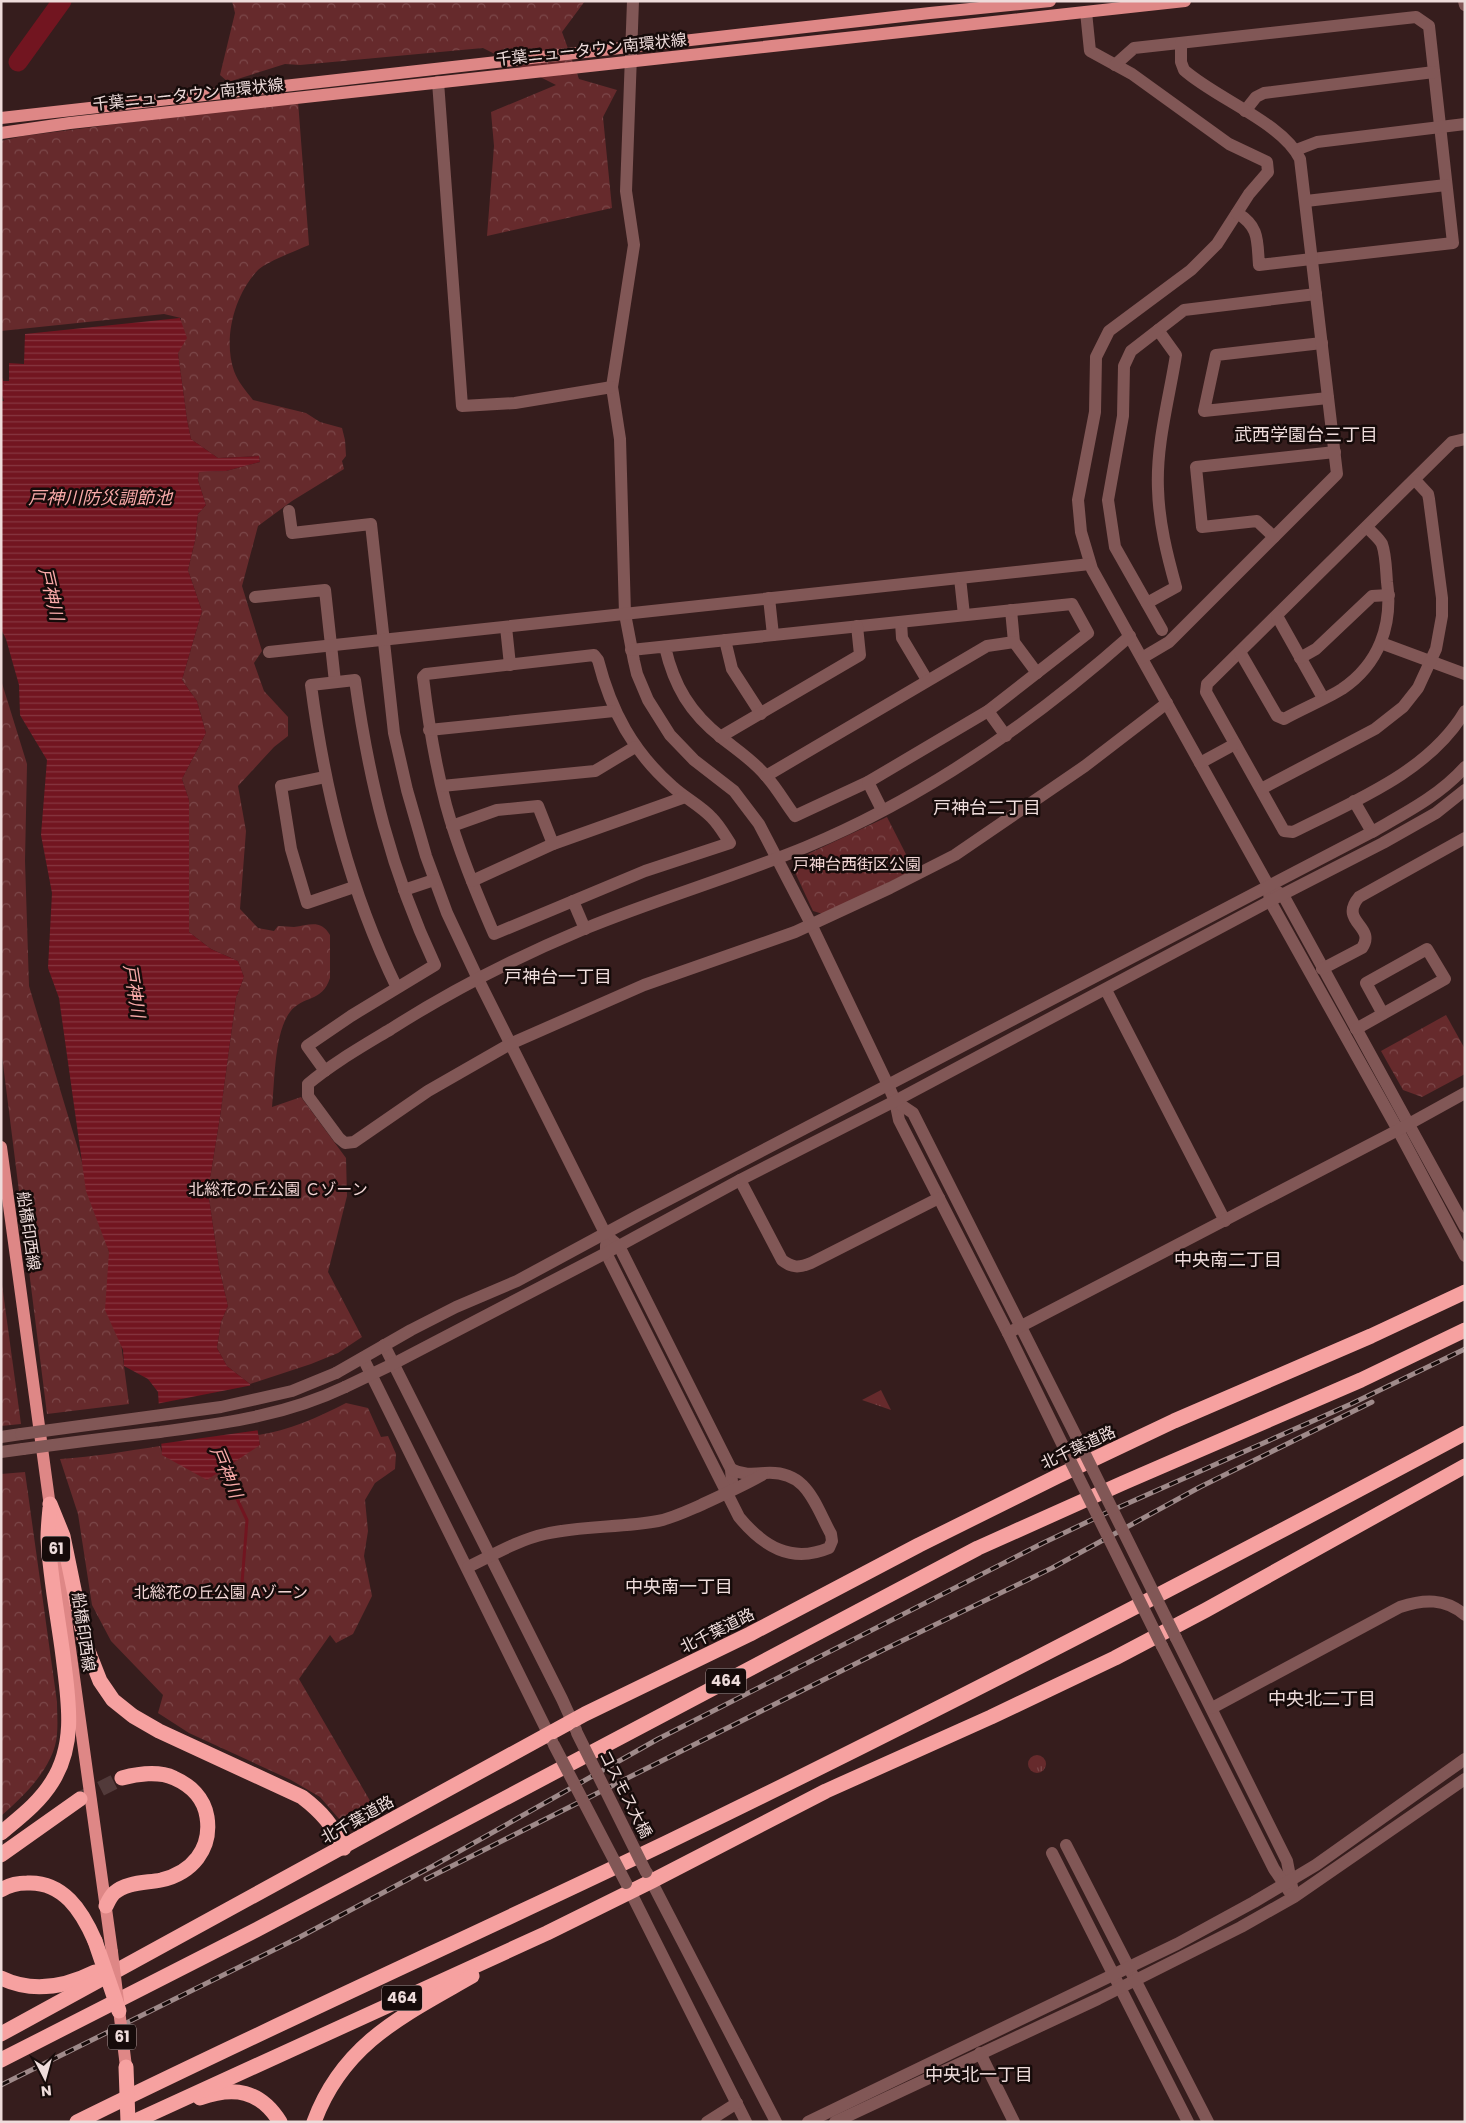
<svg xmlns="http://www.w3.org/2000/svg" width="1466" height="2123" font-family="Poppins,'Noto Sans JP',sans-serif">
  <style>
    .grass { fill: url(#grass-tufts) }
    .forest { fill: url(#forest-crowns) }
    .water { fill: url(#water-rules) }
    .pier { fill: #361d1d }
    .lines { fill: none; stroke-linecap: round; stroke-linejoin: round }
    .stream { stroke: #721520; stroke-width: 3 }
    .river { stroke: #721520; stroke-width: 19 }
    .highway-tunnel { stroke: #523a3a; stroke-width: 15; stroke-dasharray: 15 8; stroke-linecap: butt }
    .minor { stroke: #815756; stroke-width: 12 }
    .major { stroke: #de8786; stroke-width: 12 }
    .highway { stroke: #f6a1a0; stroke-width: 15 }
    .rail-casing { stroke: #9f8a8a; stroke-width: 5 }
    .rail { stroke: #160b0a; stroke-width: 3; stroke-dasharray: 9; stroke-linecap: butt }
    .minor-bridge { stroke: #815756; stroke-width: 12 }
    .major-bridge { stroke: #de8786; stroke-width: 12 }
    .highway-bridge { stroke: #f6a1a0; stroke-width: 15 }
    .labels { text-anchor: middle; stroke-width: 5; stroke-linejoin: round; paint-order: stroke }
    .shield { fill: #160b0a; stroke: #ad9d9c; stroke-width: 1 }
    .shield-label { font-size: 15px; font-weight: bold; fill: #eedcdb }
    .street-label { font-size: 16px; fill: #eedcdb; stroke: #160b0a }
    .park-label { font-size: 16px; fill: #f1d5d4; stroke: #160b0a }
    .neighbourhood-label { font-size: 18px; fill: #eedcdb; stroke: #160b0a }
    .water-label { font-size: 18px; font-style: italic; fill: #f8a9a8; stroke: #160b0a }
  </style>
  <defs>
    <pattern id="grass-tufts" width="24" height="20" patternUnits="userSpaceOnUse" patternTransform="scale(1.25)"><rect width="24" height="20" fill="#662a2c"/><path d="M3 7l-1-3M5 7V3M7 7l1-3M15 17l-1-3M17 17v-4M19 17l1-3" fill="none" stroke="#7c484a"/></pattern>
    <pattern id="forest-crowns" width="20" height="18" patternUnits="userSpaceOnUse" patternTransform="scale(1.25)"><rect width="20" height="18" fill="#662a2c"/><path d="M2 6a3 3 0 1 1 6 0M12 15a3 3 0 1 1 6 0" fill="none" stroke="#7c484a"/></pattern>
    <pattern id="water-rules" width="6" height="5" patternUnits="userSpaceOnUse" patternTransform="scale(1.25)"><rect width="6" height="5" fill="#721520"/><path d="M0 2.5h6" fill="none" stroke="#863640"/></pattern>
  </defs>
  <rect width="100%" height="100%" fill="#361d1d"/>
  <!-- grass -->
  <g class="grass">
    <path d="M 881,1390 L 891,1410 L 862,1400 Z"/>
    <circle cx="1037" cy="1764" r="9"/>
  </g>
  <!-- forest -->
  <g class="forest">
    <path d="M 232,1 L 585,1 L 562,32 L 579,79 L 617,90 L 603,117 L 612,208 L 487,236 L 494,146 L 491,112 L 556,85 L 483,48 L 300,65 L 285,64 L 228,82 L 220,75 L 235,13 Z"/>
    <path d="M 298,101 L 309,245 C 298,250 266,262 258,270 C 234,295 223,339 234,371 C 238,382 246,391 253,400 L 306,413 L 320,422 L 342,428 L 345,440 L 346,456 L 342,461 L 344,469 L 292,501 L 258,526 L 242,586 L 262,651 L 254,663 L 264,691 L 288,717 L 288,736 L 274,747 L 238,786 L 246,831 L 240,909 L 258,928 L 274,931 L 278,926 C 284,926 289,927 294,927 C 309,925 321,919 330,935 L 330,978 C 322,1003 303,995 290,1012 C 274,1033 275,1081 272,1107 L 301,1097 L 346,1158 L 347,1196 L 328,1272 L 362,1337 L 338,1353 L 311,1364 L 250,1384 L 227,1366 L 217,1348 L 221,1322 L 228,1306 L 219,1267 L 208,1191 L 220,1117 L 236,998 L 244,977 L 238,961 L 211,949 L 189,932 L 189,800 L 182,779 L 206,733 L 197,701 L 182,680 L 202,611 L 188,570 L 195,541 L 198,514 L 206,505 L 198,480 L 199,472 L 226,471 L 260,462 L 259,456 L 218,458 L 191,439 L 187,419 L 178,353 L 181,318 L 164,314 L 1,331 L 1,141 L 23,136 Z"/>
    <path d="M 1,680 L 27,764 L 25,861 L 29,986 L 109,1252 L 129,1404 L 47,1414 L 1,1048 Z"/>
    <path d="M 887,817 L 914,870 L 823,914 L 813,911 L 793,868 L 795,860 Z"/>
    <path d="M 1446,1015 L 1465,1049 L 1465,1074 L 1422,1097 L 1403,1090 L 1381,1051 Z"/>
    <path d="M 1,1277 L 21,1424 L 1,1426 Z"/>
    <path d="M 346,1403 L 368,1408 L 381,1437 L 388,1436 L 396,1454 L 395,1469 L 375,1483 L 365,1500 L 368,1531 L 364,1556 L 372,1596 L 353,1634 L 336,1643 L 330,1635 L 299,1679 L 376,1811 L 352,1819 L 340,1820 L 320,1797 L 291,1780 L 189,1733 L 158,1713 L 163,1695 L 111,1641 L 92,1605 L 78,1514 L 60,1459 C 94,1457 127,1451 160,1446 L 163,1455 L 260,1445 L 258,1435 C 288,1431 319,1417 346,1403 Z"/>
    <path d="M 25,1472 L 57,1702 C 57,1712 58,1723 57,1734 C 55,1766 24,1796 1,1816 L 1,1474 Z"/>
  </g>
  <!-- water -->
  <path class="water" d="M 180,318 L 187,338 L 178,353 L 187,419 L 191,439 L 218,458 L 259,456 L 260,462 L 226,471 L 199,472 L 198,480 L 206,505 L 198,514 L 195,541 L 188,570 L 202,611 L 182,680 L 197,701 L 206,733 L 182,779 L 189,800 L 189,932 L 211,949 L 238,961 L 244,977 L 236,998 L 220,1117 L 208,1191 L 219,1267 L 228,1306 L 221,1322 L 217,1348 L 227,1366 L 250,1384 L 260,1445 L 207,1480 L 162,1455 L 158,1392 L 148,1379 L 124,1366 L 123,1350 L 105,1310 L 109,1252 L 86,1191 L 59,998 L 48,968 L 52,893 L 41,835 L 47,760 L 20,715 L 19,685 L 6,639 L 1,629 L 1,401 L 4,401 L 1,392 L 1,381 L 9,381 L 9,363 L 24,364 L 25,334 Z"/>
  <!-- pier -->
  <path class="pier" d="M 253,1385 L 260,1430 L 159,1444 L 156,1404 Z"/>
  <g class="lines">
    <!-- stream -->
    <g class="stream">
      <path d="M 1,379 L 3,386"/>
      <path d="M 222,1467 L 247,1520 L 242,1583"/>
    </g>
    <!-- river -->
    <path class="river" d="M 18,62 L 62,1"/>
    <!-- highway-tunnel -->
    <path class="highway-tunnel" d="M 80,1799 L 122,1778"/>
    <!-- minor -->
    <g class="minor">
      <path d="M 633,1 L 626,191 L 634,245 L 612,387 L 620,439 L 625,614 L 634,661 L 637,674 L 648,700 L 670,735 L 694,760 L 734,791 L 759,824 L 811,924 L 888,1085 L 895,1101 L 899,1120 L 1008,1333 L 1068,1456"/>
      <path d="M 1464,1 L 1465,5"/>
      <path d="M 1086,12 L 1090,51 L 1132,74 L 1229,144 L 1267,162 L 1268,172 L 1249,194 L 1217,244 L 1191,270 L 1109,331 L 1096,357 L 1095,412 L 1078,500 L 1081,532 L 1092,569 L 1268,885 L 1270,901 L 1398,1130 L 1465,1256"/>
      <path d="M 1115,65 L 1134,48 L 1416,17 L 1429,26 L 1453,243 L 1259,265 C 1257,241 1260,227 1237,213"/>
      <path d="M 438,82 L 462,406 L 515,403 L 612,387"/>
      <path d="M 1245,111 L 1256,97 L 1264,93 L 1434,72"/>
      <path d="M 1296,150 L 1317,142 L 1465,124"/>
      <path d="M 1306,201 L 1446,185"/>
      <path d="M 1322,343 L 1216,355 L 1204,411 L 1328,398"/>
      <path d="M 1465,439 L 1452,442 L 1207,684 L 1206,692 L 1284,831 L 1293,832 C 1354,801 1429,772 1465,711"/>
      <path d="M 289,511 L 292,533 L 371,524 L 394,733 L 407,790 L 426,856 L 447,913 L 478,979 L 606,1235 L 619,1246 L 731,1469 L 732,1482 L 725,1493"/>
      <path d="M 1274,537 L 1257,521 L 1202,527 L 1196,467 L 1335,452"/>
      <path d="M 960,578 L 964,615"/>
      <path d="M 255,597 L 325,590 L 335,682"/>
      <path d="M 769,598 L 773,635"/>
      <path d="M 1147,603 L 1176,587 C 1167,555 1159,523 1158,489 C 1156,445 1169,399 1176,355 L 1158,330"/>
      <path d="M 1011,610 L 1014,642 L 1037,673"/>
      <path d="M 1277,616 L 1323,698"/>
      <path d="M 901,622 L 902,638 L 927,680"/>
      <path d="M 506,627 L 510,665"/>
      <path d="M 1162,630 L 1115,547 L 1108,500 L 1123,416 L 1124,366 L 1131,351 L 1184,310 L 1316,294"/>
      <path d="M 1130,636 C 1033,722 926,797 806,847 C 733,877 657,899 584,929 C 517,957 452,990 391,1029 C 363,1046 333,1063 308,1084 L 308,1096 L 339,1138 L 345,1143 L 354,1142 L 428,1091 L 510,1044 L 644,985 L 795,932 L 890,888 L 955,855 L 1085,766 L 1167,703"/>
      <path d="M 725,640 L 732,669 L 761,714"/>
      <path d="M 1381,643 L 1465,674"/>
      <path d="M 631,650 L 1072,604 L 1088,633 L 988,711 L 868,782 L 795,816 C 785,803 777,788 766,776 C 754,761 737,750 722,738 C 690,713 674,686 665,647"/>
      <path d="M 269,652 L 1090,564"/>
      <path d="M 1240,652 L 1277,716 L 1284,719 C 1302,709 1326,699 1342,689 C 1379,664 1393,625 1387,582 C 1386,571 1386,555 1382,544 C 1379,538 1371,532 1367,527"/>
      <path d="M 594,655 L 598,660 C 611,711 633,752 673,787 C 685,798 701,806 712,818 C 719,825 724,834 730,843 L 645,871 L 494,934 C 476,892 458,849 446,805 C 435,763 428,720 423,677 L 426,674 Z"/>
      <path d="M 1142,658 L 1169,642 L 1337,474 L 1300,159 C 1283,123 1215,98 1184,70 L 1181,62 L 1181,43"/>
      <path d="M 1300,658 L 1316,649 L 1372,596 L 1389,595"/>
      <path d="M 988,711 L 1006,736"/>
      <path d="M 429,730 L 614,711"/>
      <path d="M 720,737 L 860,655 L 857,626"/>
      <path d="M 1200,763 L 1235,744"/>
      <path d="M 766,776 L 987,646 L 1014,642"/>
      <path d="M 325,777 L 281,786 L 291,849 L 307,903 L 354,887"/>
      <path d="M 868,782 L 882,810"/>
      <path d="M 442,786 L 595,771 L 635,747"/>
      <path d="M 1261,789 L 1375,729 L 1403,707 L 1418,688 L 1436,649 L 1442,616 L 1442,598 L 1429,499 L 1428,494 L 1415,480"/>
      <path d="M 1354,801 L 1372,832"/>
      <path d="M 452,826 L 497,810 L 538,806 L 553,844"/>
      <path d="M 472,881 L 553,844 L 685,797"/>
      <path d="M 404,890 L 434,880"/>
      <path d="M 1276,891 L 1283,895 L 1465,1227"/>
      <path d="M 573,901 L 585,929"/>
      <path d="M 1322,969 L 1362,948 C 1377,926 1338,922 1359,897 L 1465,838"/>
      <path d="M 1106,990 L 1225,1221"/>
      <path d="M 1356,1029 L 1445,979 L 1427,949 L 1366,983 L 1383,1014"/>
      <path d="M 325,1071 L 307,1046 L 351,1016 L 435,965 C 391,871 369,782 355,680 L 311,685 C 325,792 349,889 397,988"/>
      <path d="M 895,1101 L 913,1113 L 1082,1448"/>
      <path d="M 740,1180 L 782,1260 C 792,1268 799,1268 811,1263 L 939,1198"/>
      <path d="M 606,1245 L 606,1253 L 739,1517 C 763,1546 791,1564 829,1548 L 832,1541 L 831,1534 C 814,1503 807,1470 765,1473 C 753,1474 742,1475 731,1469"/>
      <path d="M 1008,1333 L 1398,1130 L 1465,1093"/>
      <path d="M 384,1345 L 562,1699 L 576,1730"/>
      <path d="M 363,1358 L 552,1741"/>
      <path d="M 336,1373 L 411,1330 L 456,1307 L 517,1281 L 639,1215 L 1372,832 C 1405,813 1439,796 1465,767"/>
      <path d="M 345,1387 L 393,1364 L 606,1253 L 740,1180 L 895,1101 L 1270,901 L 1383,843 L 1436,813 L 1465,790"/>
      <path d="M 1,1437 L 21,1434"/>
      <path d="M 1,1452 L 23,1449"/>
      <path d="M 468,1567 C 493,1555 518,1540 545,1534 C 582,1525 621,1528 658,1521 C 673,1518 687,1511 701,1505 C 722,1495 743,1486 762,1475"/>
      <path d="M 1176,1638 L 1287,1861 L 1292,1887"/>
      <path d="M 1162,1646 L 1274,1869 L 1289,1891"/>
      <path d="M 1212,1708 L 1400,1607 C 1424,1599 1445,1598 1465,1615"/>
      <path d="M 1066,1845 L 1208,2122"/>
      <path d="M 1052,1853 L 1188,2122"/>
      <path d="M 647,1873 L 776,2122"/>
      <path d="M 627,1885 L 746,2122"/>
      <path d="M 980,2053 L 1014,2122"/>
      <path d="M 707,2122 L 737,2103"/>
      <path d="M 808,2122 L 1177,1944 L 1254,1902 L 1316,1865 L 1465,1759"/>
      <path d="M 835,2122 L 1098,1999 L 1241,1927 L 1294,1897 L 1465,1779"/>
    </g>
    <!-- major -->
    <g class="major">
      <path d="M 1,118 L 930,13 L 1050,1"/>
      <path d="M 1,133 L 70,123 L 305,97 L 1185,1"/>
      <path d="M 1,1147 L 51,1514"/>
      <path d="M 54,1533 L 112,1952"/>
    </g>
    <!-- highway -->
    <g class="highway">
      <path d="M 50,1504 L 63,1536 L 85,1643 L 100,1681 L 113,1700 L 133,1716 L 159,1731 L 302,1797 C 323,1813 332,1825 344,1848"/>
      <path d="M 1,1833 C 20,1817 39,1803 52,1782 C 77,1743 68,1698 63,1656 C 58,1617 50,1577 48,1538 C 48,1528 49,1518 50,1508"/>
      <path d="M 1,1855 L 80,1799"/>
      <path d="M 1,1890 C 9,1885 18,1883 27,1883 C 63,1881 82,1911 95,1941"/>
      <path d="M 106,1906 C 108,1902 110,1897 114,1893 C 126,1882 146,1883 161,1880 C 192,1873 212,1849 207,1817 C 204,1798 190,1785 174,1778 C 159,1771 137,1774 122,1778"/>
      <path d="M 1,1978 C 32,1993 65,1987 95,1972"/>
      <path d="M 1,2034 L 585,1714 L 750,1634 L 919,1545 L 1058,1476 L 1174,1421 L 1371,1336 L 1465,1292"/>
      <path d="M 1,2060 L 256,1930 L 978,1548 L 1123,1483 L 1361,1380 L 1465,1330"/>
      <path d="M 200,2098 C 234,2086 260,2090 280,2122"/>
      <path d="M 77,2122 C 273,2025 472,1936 668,1842 C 937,1712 1202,1574 1465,1433"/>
      <path d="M 133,2122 L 547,1933 L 652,1881 L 826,1791 L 991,1717 L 1115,1658 L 1206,1610 L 1465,1466"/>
      <path d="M 314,2122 C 343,2043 404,2015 472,1976"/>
    </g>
    <!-- rail casing -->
    <g class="rail-casing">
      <g id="rail">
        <path d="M 426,1879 L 881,1651 L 1052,1568 L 1200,1487 L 1372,1402"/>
        <path d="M 1,2085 L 298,1938 L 433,1866 L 658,1739 L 1043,1543 L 1106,1513 L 1351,1404 L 1465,1349"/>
      </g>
    </g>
    <!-- rail -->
    <use href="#rail" class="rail"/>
    <!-- minor-bridge -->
    <g class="minor-bridge">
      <path d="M 21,1434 L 221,1407 L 292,1391 L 336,1373"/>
      <path d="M 1082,1448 L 1176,1638"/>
      <path d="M 23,1449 C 68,1443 114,1437 160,1432 C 225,1423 284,1416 345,1387"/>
      <path d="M 1068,1456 L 1162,1646"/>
      <path d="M 577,1733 L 646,1872"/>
      <path d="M 554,1745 L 626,1883"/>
    </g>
    <!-- major-bridge -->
    <path class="major-bridge" d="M 112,1952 L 127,2075"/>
    <!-- highway-bridge -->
    <g class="highway-bridge">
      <path d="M 95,1941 L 119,2011"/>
      <path d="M 126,2067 L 128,2122"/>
    </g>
  </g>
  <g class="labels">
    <!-- shield labels -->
    <g class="shield">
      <rect x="42" y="1536.5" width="28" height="25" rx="4"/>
      <rect x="706" y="1668.5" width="40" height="25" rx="4"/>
      <rect x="382" y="1985.5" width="40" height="25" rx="4"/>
      <rect x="108" y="2024.5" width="28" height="25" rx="4"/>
    </g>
    <g class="shield-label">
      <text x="56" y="1554">61</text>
      <text x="726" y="1686">464</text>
      <text x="402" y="2003">464</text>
      <text x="122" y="2042">61</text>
    </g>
    <!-- street labels -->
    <g class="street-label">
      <text transform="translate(591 49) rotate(-6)" y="6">千葉ニュータウン南環状線</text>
      <text transform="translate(188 94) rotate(-6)" y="6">千葉ニュータウン南環状線</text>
      <text transform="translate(29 1231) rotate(82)" y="6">船橋印西線</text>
      <text transform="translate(1078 1447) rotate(-25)" y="6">北千葉道路</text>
      <text transform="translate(717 1630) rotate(-26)" y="6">北千葉道路</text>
      <text transform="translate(84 1632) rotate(82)" y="6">船橋印西線</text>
      <text transform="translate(626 1794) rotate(63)" y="6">コスモス大橋</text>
      <text transform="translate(357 1819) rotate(-29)" y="6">北千葉道路</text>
    </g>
    <!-- park labels -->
    <g class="park-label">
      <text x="857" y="870">戸神台西街区公園</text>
      <text x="278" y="1195">北総花の丘公園 Ｃゾーン</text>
      <text x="221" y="1598">北総花の丘公園 Aゾーン</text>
    </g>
    <!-- neighbourhood labels -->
    <g class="neighbourhood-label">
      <text x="1306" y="441">武西学園台三丁目</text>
      <text x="987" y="814">戸神台二丁目</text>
      <text x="558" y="983">戸神台一丁目</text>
      <text x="1228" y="1266">中央南二丁目</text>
      <text x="679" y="1593">中央南一丁目</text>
      <text x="1322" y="1705">中央北二丁目</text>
      <text x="979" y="2081">中央北一丁目</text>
    </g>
    <!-- water labels -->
    <g class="water-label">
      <text x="100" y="504">戸神川防災調節池</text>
      <text transform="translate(51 594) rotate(77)" y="6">戸神川</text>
      <text transform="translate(134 991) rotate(81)" y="6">戸神川</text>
      <text transform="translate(226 1472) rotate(67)" y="6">戸神川</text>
    </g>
  </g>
  <!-- border -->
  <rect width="1466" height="2123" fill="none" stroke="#eedcdb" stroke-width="5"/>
  <!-- north arrow -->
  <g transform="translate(45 2078) rotate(174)" stroke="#160b0a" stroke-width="4" paint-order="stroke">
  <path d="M0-4L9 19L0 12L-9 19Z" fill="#eedcdb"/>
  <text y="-8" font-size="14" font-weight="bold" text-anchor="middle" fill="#eedcdb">N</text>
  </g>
</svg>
